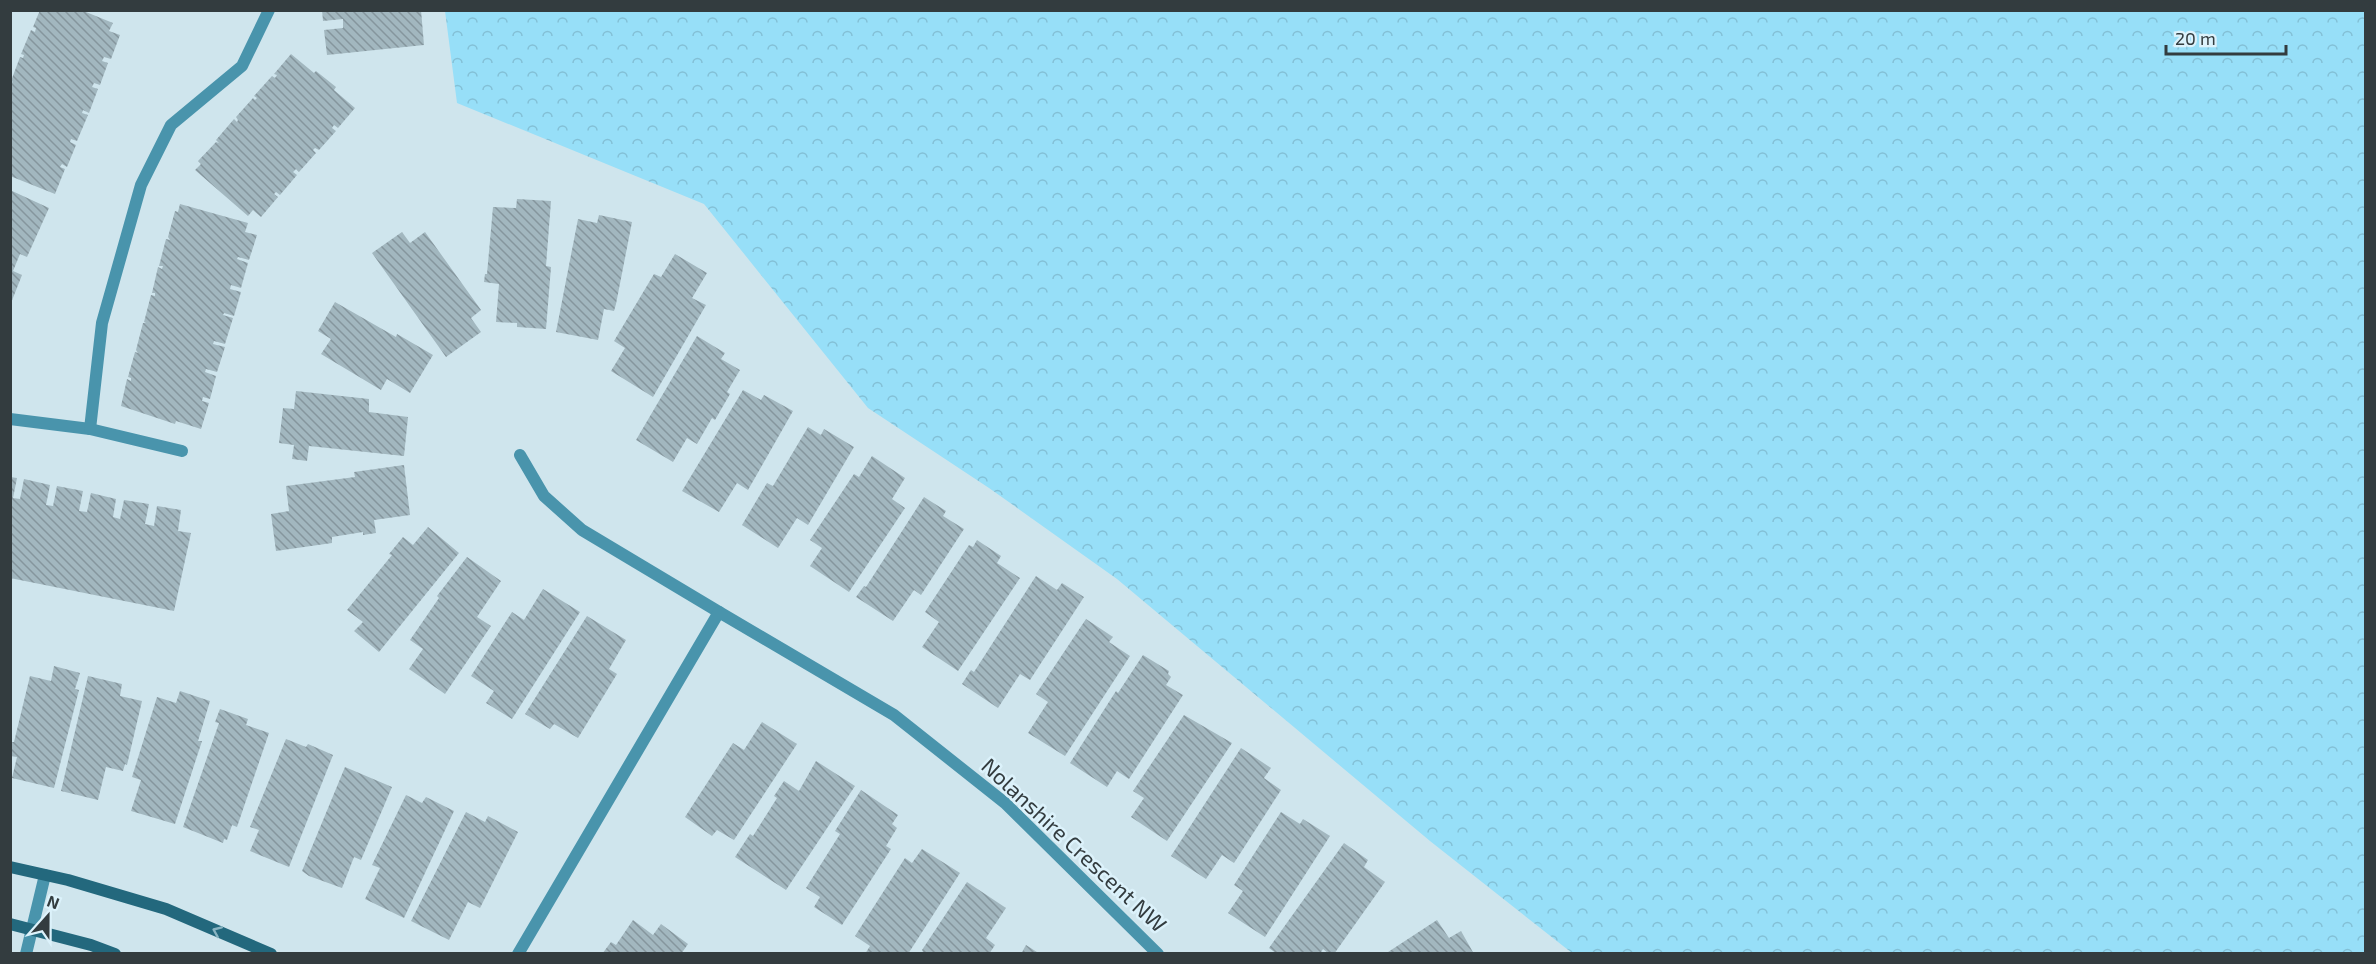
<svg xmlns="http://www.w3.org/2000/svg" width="2376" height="964" font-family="'Exo 2',sans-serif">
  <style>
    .park { fill: url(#park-crowns) }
    .building { fill: url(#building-back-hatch) }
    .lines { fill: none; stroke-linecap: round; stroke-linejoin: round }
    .street { stroke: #4994ac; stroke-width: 12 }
    .secondary { stroke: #23687d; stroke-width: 12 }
    .oneway { stroke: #89b4c2 }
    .labels { text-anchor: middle; stroke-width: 5; stroke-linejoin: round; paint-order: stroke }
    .street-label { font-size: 22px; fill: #333c3f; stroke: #dcf2fb }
  </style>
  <defs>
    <pattern id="park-crowns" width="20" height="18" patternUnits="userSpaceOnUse" patternTransform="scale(1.5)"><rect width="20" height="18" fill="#97dff8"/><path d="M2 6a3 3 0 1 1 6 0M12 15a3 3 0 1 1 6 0" fill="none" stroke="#83c0d6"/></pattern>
    <pattern id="building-back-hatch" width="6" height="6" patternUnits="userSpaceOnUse" patternTransform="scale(1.5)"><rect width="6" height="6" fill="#a2b7bf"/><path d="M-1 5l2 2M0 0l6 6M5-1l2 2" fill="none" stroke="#85969d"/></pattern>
  </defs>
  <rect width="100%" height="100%" fill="#cfe5ed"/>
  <!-- park -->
  <path class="park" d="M 445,11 L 2365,11 L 2365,953 L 1572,953 L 1430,841 L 1117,579 L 989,488 L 868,408 L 704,204 L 457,103 Z"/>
  <!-- building -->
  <g class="building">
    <path d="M 40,10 L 81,10 L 113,23 L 109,31 L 120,35 L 111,59 L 104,57 L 102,61 L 108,63 L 100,85 L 94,83 L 92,87 L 98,89 L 89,113 L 83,110 L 82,113 L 88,115 L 77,141 L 71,139 L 70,142 L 76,145 L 67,167 L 62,164 L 60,167 L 65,169 L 55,194 L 10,176 L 10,83 L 13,82 L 11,81 L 20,57 L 23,58 L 24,55 L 21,54 L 31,30 L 35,32 L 36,28 L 33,27 Z"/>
    <path d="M 322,10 L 421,10 L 424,45 L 327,55 L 324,30 L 343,28 L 343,19 L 323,21 Z"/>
    <path d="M 291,54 L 314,73 L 316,71 L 336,87 L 334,90 L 355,108 L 338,128 L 334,125 L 332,128 L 336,131 L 319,150 L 315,148 L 313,150 L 316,153 L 299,172 L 296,169 L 293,172 L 297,175 L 280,195 L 276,192 L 274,194 L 278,197 L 261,217 L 253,210 L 248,216 L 195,170 L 201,164 L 198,161 L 216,142 L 219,143 L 216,140 L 234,119 L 237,122 L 238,120 L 236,117 L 253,98 L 255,100 L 257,98 L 254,96 L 272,76 L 275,78 L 277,75 L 274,74 Z"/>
    <path d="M 10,190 L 49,208 L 27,257 L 20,254 L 13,271 L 22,275 L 11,303 Z"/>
    <path d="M 517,199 L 551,201 L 546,266 L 551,267 L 546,329 L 517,327 L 517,323 L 496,322 L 499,284 L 484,282 L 485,274 L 487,274 L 493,207 L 516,208 Z"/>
    <path d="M 180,204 L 248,223 L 245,232 L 257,235 L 249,260 L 238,257 L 237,259 L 248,263 L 241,288 L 231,285 L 230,289 L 241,292 L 234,316 L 224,313 L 223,315 L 233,318 L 225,344 L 214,341 L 213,344 L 225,347 L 217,372 L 206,369 L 205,372 L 216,376 L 210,399 L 203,397 L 202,401 L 209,403 L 201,429 L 176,421 L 175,424 L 121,406 L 127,379 L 131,381 L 131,378 L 128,377 L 135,352 L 138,353 L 136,350 L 143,323 L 146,323 L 144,322 L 151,295 L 155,296 L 155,293 L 152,293 L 158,267 L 162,269 L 163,266 L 159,266 L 166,239 L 170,240 L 168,237 L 175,211 L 178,212 Z"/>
    <path d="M 599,215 L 632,222 L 616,304 L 614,311 L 604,309 L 598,340 L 556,332 L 578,219 L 597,223 Z"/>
    <path d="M 402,232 L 410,243 L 425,232 L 481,310 L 471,318 L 481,332 L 446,357 L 372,253 Z"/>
    <path d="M 675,254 L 707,273 L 692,298 L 706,305 L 653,397 L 611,371 L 625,348 L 614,341 L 654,274 L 661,277 Z"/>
    <path d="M 335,302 L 396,337 L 397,334 L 433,355 L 410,393 L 387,379 L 381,390 L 321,354 L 331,339 L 318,331 Z"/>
    <path d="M 697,336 L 725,353 L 721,359 L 740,370 L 727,392 L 730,394 L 715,420 L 712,418 L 697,444 L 687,438 L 673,462 L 636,440 Z"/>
    <path d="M 743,390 L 761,400 L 764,395 L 793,411 L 748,490 L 737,483 L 719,512 L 682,491 Z"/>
    <path d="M 296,391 L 369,399 L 369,412 L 408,417 L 404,456 L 309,446 L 307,461 L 292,459 L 294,445 L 279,443 L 283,408 L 294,409 Z"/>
    <path d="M 808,427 L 821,435 L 824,429 L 854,447 L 808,525 L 797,518 L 778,548 L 742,525 L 767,483 L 773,486 Z"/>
    <path d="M 872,456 L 905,478 L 892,499 L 905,508 L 849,592 L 810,566 L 822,548 L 810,540 L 854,474 L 859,477 Z"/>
    <path d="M 404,465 L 410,515 L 374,520 L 376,533 L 363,535 L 363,532 L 332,537 L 332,543 L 276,551 L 271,514 L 289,511 L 286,486 L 355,477 L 354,472 Z"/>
    <path d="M 10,477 L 17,478 L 13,498 L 20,499 L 24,479 L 50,485 L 46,505 L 53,506 L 57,486 L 83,491 L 79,511 L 87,512 L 91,493 L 116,499 L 113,517 L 120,519 L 124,500 L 149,504 L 145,524 L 154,526 L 157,506 L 181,510 L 178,531 L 191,533 L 174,611 L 10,578 Z"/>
    <path d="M 924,497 L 946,511 L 943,516 L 964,529 L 921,595 L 914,590 L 893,621 L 856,597 L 864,586 L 866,587 Z"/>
    <path d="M 428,527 L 459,553 L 379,652 L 354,631 L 363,622 L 347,610 L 392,555 L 389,554 L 403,537 L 413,545 Z"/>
    <path d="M 977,540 L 1001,556 L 997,563 L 1020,578 L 958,671 L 922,647 L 939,622 L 925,612 L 969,545 L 973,547 Z"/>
    <path d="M 467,557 L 501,581 L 477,617 L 491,626 L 445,694 L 409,669 L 423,649 L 410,640 L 439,598 L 437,596 Z"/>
    <path d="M 1036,576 L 1057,590 L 1062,583 L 1084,597 L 1030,680 L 1020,674 L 998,708 L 962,684 L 971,670 L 974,672 Z"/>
    <path d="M 543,589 L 580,612 L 512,719 L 486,703 L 494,691 L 471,676 L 512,612 L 524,620 Z"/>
    <path d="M 587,616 L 626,640 L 609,669 L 617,674 L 578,738 L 554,724 L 550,729 L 525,714 Z"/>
    <path d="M 1086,619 L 1113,637 L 1109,642 L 1130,656 L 1065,756 L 1028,733 L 1048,702 L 1036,694 Z"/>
    <path d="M 1143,655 L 1169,671 L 1168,674 L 1171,677 L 1166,685 L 1183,695 L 1129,779 L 1117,771 L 1107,787 L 1070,763 L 1116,691 L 1118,693 Z"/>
    <path d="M 54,666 L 80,673 L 75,689 L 79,690 L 54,788 L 12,778 L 17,757 L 10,756 L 10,746 L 11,742 L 14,742 L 30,676 L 51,681 Z"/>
    <path d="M 88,676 L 122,684 L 120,696 L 142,701 L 127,765 L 125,764 L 123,771 L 106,767 L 98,800 L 61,791 Z"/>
    <path d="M 180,691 L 210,701 L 198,741 L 202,741 L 175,824 L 131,811 L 141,780 L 132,777 L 157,697 L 176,703 Z"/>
    <path d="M 220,709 L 248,719 L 246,725 L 269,733 L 237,827 L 232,825 L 227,840 L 224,839 L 223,843 L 183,827 L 219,723 L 215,722 Z"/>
    <path d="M 1184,715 L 1232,743 L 1167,841 L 1131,817 L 1144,798 L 1133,791 Z"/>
    <path d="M 762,722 L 797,744 L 734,840 L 717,830 L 712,836 L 685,817 L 733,743 L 744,750 Z"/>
    <path d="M 286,739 L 306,747 L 308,744 L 333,755 L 289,867 L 250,851 L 259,830 L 250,827 Z"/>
    <path d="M 1241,748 L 1271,768 L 1264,778 L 1281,790 L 1234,863 L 1222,855 L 1206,879 L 1171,856 Z"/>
    <path d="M 816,761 L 855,786 L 786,890 L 735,857 L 750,834 L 753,836 L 777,798 L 774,796 L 784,781 L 799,791 Z"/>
    <path d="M 345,767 L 392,787 L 361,860 L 354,857 L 342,888 L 309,876 L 302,871 Z"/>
    <path d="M 861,790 L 898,815 L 892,824 L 897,828 L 886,846 L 891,849 L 842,925 L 814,907 L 820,897 L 806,888 L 840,834 L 835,831 Z"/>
    <path d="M 406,795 L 422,803 L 426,797 L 454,811 L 404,918 L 365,899 L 380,868 L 372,865 Z"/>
    <path d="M 466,812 L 485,822 L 488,816 L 518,832 L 480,908 L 468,902 L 449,940 L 411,921 Z"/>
    <path d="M 1281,812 L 1300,824 L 1303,819 L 1330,836 L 1265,937 L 1228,913 L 1243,891 L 1234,885 Z"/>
    <path d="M 1344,843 L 1368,860 L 1364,867 L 1385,882 L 1334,954 L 1329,954 L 1323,949 L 1320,954 L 1277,954 L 1269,948 Z"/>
    <path d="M 922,849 L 960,873 L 908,954 L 865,954 L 870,946 L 855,936 L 905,858 L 912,863 Z"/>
    <path d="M 967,882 L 1006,908 L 986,938 L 995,945 L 989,954 L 924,954 L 922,950 Z"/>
    <path d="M 633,920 L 653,935 L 661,924 L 688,944 L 681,954 L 602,954 L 611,942 L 616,945 Z"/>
    <path d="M 1437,920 L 1449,938 L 1461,931 L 1474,954 L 1385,954 Z"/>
    <path d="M 1026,945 L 1040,954 L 1021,954 Z"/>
  </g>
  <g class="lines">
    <!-- street -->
    <g class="street">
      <path d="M 10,419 L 90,429 L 182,451"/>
      <path d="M 90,429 L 102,323 L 141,185 L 171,125 L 242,66 L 269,10"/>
      <path d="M 520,455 L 544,496 L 582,530 L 719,612"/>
      <path d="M 26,954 L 45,875"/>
      <path d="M 518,954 L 719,612 L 894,715 L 1005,803 L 1158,954"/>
    </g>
    <!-- secondary -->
    <g class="secondary">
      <path d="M 10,867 L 68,880 L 166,909 L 271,954"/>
      <path d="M 10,924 L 91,945 L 115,954"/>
    </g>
  </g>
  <!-- one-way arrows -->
  <defs><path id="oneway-chevron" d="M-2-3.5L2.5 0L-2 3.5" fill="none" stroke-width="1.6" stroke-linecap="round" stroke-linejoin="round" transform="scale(1.5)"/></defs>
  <use class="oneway" href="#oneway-chevron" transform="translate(217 931) rotate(-157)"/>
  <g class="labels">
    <!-- street labels -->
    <g class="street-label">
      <text transform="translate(1074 845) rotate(43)" y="8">Nolanshire Crescent NW</text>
    </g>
  </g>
  <!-- border -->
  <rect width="2376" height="964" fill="none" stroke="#333c3f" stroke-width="24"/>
  <!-- north arrow -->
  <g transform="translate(48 916) rotate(21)" stroke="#dcf2fb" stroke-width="4.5" paint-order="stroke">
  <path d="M0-4.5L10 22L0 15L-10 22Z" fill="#333c3f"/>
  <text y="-9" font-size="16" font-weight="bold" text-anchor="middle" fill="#333c3f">N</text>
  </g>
  <!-- scale -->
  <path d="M2166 45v9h120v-9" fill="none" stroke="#333c3f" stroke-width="3"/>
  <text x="2175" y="45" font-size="18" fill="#333c3f" stroke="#dcf2fb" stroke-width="4.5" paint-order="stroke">20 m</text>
</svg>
